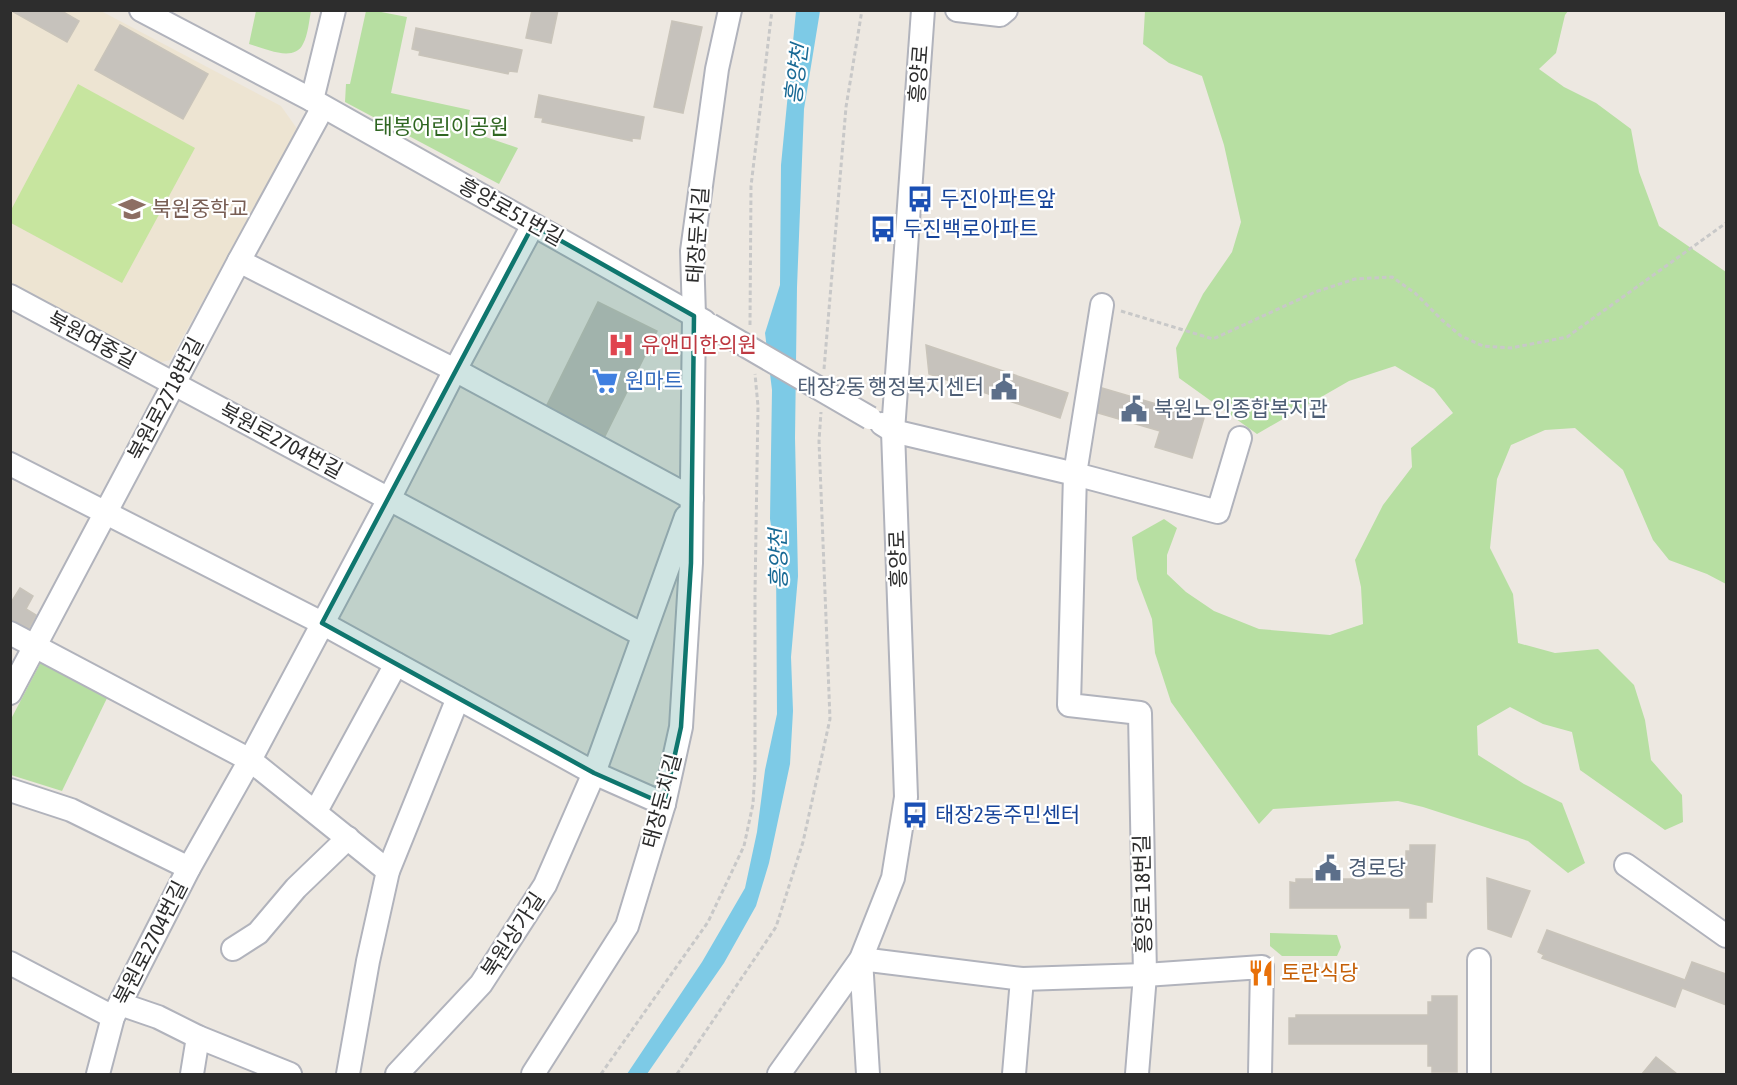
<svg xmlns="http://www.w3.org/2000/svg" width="1737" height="1085" font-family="'Asap Condensed','Noto Sans KR',sans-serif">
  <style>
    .education { fill: #ede4d2 }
    .green { fill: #b7dfa2 }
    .pitch { fill: #c7e59f }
    .water { fill: #7dcae6 }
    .building { fill: #c6c2bc; stroke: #c9c4ba; stroke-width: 1.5 }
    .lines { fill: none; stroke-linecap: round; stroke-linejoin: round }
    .minor-casing { stroke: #b1b3bc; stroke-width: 26 }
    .path { stroke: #c8c8c8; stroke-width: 3; stroke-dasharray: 4.5 3; stroke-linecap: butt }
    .minor { stroke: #fff; stroke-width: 22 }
    .minor-bridge-casing { stroke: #b1b3bc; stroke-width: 26; stroke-linecap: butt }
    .minor-bridge { stroke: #fff; stroke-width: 22 }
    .marked { fill: #0f766e; fill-opacity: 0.2; stroke: #0f766e; stroke-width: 4.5; stroke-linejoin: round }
    .labels { text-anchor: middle; stroke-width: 4.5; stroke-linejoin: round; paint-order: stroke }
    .street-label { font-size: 21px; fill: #2d2d2d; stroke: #fff }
    .park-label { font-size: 21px; fill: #2f6621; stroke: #fff }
    .transit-label { font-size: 21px; fill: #164399; stroke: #fff; text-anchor: start }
    .education-label { font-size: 21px; fill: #785e54; stroke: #fff; text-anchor: start }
    .health-label { font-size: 21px; fill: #be3a42; stroke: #fff; text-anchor: start }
    .shop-label { font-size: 21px; fill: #366cbe; stroke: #fff; text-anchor: start }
    .service-label { font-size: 21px; fill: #4e5e75; stroke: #fff; text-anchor: start }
    .food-label { font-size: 21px; fill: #c56008; stroke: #fff; text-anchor: start }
    .water-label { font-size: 22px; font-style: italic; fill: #196a95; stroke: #fff }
  </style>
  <rect width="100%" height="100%" fill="#ede8e1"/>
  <!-- education -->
  <path class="education" d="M 10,11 L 101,11 L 281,106 L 298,130 L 170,360 L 154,364 L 11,288 Z"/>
  <!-- green -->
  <g class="green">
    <path d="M 256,11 L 311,11 C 309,21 308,35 303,44 C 294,63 264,48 249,44 Z"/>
    <path d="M 366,11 L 376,11 L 407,17 L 391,93 L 470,110 L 465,130 L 518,148 L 499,184 L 345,102 L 346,84 L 350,84 Z"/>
    <path d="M 1145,11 L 1568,11 L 1565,15 L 1556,53 L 1539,69 L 1564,87 L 1596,103 L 1631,129 L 1639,172 L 1659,226 L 1726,272 L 1726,584 L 1707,574 L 1669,560 L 1653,540 L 1623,470 L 1575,428 L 1545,430 L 1511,445 L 1497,479 L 1490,548 L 1513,594 L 1518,643 L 1555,653 L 1598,649 L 1634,685 L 1645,720 L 1651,760 L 1682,795 L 1683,822 L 1665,830 L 1580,770 L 1572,732 L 1543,724 L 1510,707 L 1477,726 L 1478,755 L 1524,784 L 1562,803 L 1585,863 L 1568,873 L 1528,841 L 1423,807 L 1398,801 L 1273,809 L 1259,824 L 1171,702 L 1155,653 L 1152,619 L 1137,579 L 1132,537 L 1164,519 L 1177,528 L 1167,555 L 1167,574 L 1186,592 L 1214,611 L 1259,629 L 1330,635 L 1363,624 L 1361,587 L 1355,560 L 1383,505 L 1412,467 L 1411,448 L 1453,413 L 1434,389 L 1395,366 L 1349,381 L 1257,434 L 1179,378 L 1176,348 L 1203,294 L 1232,252 L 1241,222 L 1224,145 L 1202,76 L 1169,63 L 1143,44 Z"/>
    <path d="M 42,660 L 109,694 L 62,791 L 11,775 L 11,719 Z"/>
    <path d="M 1270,933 L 1337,935 L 1341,947 L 1337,956 L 1282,956 L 1270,946 Z"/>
  </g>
  <!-- pitch -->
  <path class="pitch" d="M 78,84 L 195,148 L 122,283 L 11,223 L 11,210 Z"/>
  <!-- water -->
  <path class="water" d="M 796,11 L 820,11 L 804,109 L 797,287 L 795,438 L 798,576 L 791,657 L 793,711 L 790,764 L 769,863 L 756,906 L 724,963 L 647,1074 L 627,1074 L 702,962 L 745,888 L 757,832 L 765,770 L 777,714 L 776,557 L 770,519 L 772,390 L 765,333 L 780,285 L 781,165 Z"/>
  <!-- building -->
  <g class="building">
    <path d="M 10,10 L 60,10 L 79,21 L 67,42 Z"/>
    <path d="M 532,10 L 558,10 L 551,43 L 526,38 Z"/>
    <path d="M 672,21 L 702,27 L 683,113 L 654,107 Z"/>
    <path d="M 120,25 L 208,74 L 183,119 L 95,70 Z"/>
    <path d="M 416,28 L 522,50 L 517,72 L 509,71 L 508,74 L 419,55 L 420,51 L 412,49 Z"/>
    <path d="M 539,95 L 644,117 L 640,139 L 632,138 L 632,141 L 542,122 L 543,118 L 535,117 Z"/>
    <path d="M 598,302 L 657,331 L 605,436 L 547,405 Z"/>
    <path d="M 926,345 L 1068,393 L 1060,418 L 929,374 Z"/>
    <path d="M 1102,388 L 1204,418 L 1192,458 L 1155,447 L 1160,431 L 1098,413 Z"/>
    <path d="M 20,588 L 33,596 L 26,609 L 36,615 L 29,628 L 10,620 L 10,604 Z"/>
    <path d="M 1410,845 L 1435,845 L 1432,902 L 1426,902 L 1426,918 L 1410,918 L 1410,908 L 1290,908 L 1290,882 L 1296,883 L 1296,879 L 1406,879 L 1406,851 L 1410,851 Z"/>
    <path d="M 1487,878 L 1530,891 L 1511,937 L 1488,929 Z"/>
    <path d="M 1547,930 L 1685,980 L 1692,962 L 1726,974 L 1726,1005 L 1682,988 L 1675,1007 L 1542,958 L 1544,955 L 1538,952 Z"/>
    <path d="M 1432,996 L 1457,996 L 1457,1072 L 1432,1072 L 1432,1066 L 1428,1066 L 1428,1044 L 1289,1044 L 1289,1018 L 1296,1018 L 1296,1015 L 1428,1015 L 1428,1002 L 1432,1002 Z"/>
    <path d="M 1656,1057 L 1677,1074 L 1642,1074 Z"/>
  </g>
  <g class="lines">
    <!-- minor casing -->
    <g class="minor-casing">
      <g id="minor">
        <path d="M 141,10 L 312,100 L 704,321"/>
        <path d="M 957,10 L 1000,15 L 1006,10"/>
        <path d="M 312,100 L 334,10"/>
        <path d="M 239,261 L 455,370 L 692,498"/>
        <path d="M 10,296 L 643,635"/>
        <path d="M 1102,305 L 1075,474 L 1218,512 L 1240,438"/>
        <path d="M 882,424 L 893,431 L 1075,474 L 1069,705 L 1140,713 L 1145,975 L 1137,1074"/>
        <path d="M 10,464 L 322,623 L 594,773 L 664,804"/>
        <path d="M 10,633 L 250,760 L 388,871"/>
        <path d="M 10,693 L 239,261 L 323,107"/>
        <path d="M 10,790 L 71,810 L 189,868"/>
        <path d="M 316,811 L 396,664"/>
        <path d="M 1626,865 L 1726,936"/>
        <path d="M 233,949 L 258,933 L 296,888 L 348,838"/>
        <path d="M 1479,960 L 1479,1074"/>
        <path d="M 10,963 L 113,1017"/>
        <path d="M 120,1004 L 158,1017 L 198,1037 L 290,1074"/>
        <path d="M 98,1074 L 113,1017 L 189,868 L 250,760 L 389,499 L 455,370 L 533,225"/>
        <path d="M 192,1074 L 198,1037"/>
        <path d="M 348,1074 L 368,961 L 388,871 L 458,698"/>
        <path d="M 397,1074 L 481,984 L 545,885 L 594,773 L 686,517"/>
        <path d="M 533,1074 L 627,926 L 664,804 L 681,727 L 691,563 L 694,316 L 692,251 L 717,69 L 730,10"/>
        <path d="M 779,1074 L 861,959 L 893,878 L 906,797 L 893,431 L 923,10"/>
        <path d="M 868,1074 L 861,959 L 1022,979 L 1145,975 L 1262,967 L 1260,1074"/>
        <path d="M 1014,1074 L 1022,979"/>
      </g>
    </g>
    <!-- path -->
    <g class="path">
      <path d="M 1121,311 L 1213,339 L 1315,292 L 1355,279 L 1392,277 L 1415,293 L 1442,320 L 1461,336 L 1483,346 L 1511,348 L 1567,337 L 1726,223"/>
      <path d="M 750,325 L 751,186 L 772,10"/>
      <path d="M 824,369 L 846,107 L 862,10"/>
      <path d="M 601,1074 L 708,922 L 744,846 L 753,804 L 755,770 L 755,593 L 758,406 L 755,374"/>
      <path d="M 677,1074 L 776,927 L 803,842 L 830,719 L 819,441 L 821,412"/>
    </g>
    <!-- minor -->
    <use href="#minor" class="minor"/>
    <!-- minor-bridge casing -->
    <g class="minor-bridge-casing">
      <path id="minor-bridge" d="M 710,325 L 870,418"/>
    </g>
    <!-- minor-bridge -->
    <use href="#minor-bridge" class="minor-bridge"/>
  </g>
  <!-- marked area -->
  <path class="marked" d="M 533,225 L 694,316 L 691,563 L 681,727 L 664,804 L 594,773 L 322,623 Z"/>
  <!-- icons -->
  <defs>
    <g id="bus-bare" transform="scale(2.07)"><path d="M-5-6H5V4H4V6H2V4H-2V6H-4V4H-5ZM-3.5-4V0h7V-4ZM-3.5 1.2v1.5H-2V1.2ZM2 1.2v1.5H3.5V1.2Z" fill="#1a4fb4" stroke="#fff" stroke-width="2.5" paint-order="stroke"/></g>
    <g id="school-bare" transform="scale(2.07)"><path d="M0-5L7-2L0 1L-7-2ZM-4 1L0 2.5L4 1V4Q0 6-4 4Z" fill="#8d6e63" stroke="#fff" stroke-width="2.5" paint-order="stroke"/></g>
    <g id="hospital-bare" transform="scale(2.07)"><path d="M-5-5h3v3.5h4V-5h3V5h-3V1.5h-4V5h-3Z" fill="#e0444e" stroke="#fff" stroke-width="2.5" paint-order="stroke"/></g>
    <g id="supermarket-bare" transform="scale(2.07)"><path d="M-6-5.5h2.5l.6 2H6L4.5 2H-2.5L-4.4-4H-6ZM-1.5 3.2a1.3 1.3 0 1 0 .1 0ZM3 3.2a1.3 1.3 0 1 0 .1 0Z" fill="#3f7fe0" stroke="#fff" stroke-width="2.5" paint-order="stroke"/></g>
    <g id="civic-bare" transform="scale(2.07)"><path d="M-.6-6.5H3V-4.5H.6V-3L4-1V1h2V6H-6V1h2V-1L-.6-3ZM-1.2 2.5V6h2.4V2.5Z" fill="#5c6f8a" stroke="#fff" stroke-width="2.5" paint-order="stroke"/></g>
    <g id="restaurant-bare" transform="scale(2.07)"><path d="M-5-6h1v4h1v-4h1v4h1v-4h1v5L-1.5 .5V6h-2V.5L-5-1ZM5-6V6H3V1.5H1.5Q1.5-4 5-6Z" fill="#e8710a" stroke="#fff" stroke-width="2.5" paint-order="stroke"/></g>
  </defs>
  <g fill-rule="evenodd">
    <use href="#bus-bare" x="920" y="199"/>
    <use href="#school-bare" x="132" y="209"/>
    <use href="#bus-bare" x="883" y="229"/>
    <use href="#hospital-bare" x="621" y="345"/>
    <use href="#supermarket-bare" x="605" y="381"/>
    <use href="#civic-bare" x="1004" y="387"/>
    <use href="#civic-bare" x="1134" y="409"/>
    <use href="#bus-bare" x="915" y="815"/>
    <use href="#civic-bare" x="1328" y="868"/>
    <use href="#restaurant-bare" x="1261" y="973"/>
  </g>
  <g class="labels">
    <!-- street labels -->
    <g class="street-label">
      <text transform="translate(919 74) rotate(-86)" y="7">흥양로</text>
      <text transform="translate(511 212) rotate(29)" y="7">흥양로51번길</text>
      <text transform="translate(698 235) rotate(-86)" y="7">태장둔치길</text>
      <text transform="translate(92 340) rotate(28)" y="7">북원여중길</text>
      <text transform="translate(166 399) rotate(-62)" y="7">북원로2718번길</text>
      <text transform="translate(281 441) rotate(28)" y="7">북원로2704번길</text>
      <text transform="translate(898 559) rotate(-92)" y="7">흥양로</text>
      <text transform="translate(662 801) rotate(-75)" y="7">태장둔치길</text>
      <text transform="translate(1143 894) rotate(-91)" y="7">흥양로 18번길</text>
      <text transform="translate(513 935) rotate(-57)" y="7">북원상가길</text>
      <text transform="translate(151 943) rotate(-63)" y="7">북원로2704번길</text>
    </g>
    <!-- park labels -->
    <g class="park-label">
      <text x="441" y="134">태봉어린이공원</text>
    </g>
    <!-- transit labels -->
    <g class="transit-label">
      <text x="940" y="206">두진아파트앞</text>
      <text x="903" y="236">두진백로아파트</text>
      <text x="935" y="822">태장2동주민센터</text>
    </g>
    <!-- education labels -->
    <g class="education-label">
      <text x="152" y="216">북원중학교</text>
    </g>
    <!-- health labels -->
    <g class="health-label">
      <text x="641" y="352">유앤미한의원</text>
    </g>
    <!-- shop labels -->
    <g class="shop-label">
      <text x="625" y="388">원마트</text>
    </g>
    <!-- service labels -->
    <g class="service-label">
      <text x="984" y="394" text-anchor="end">태장2동 행정복지센터</text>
      <text x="1154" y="416">북원노인종합복지관</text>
      <text x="1348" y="875">경로당</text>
    </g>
    <!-- food labels -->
    <g class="food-label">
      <text x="1281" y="980">토란식당</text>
    </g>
    <!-- water labels -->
    <g class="water-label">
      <text transform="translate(796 74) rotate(-83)" y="8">흥양천</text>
      <text transform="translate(778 559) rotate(-91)" y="8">흥양천</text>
    </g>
  </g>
  <!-- border -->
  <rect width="1737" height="1085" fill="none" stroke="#2d2d2d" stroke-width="24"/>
</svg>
